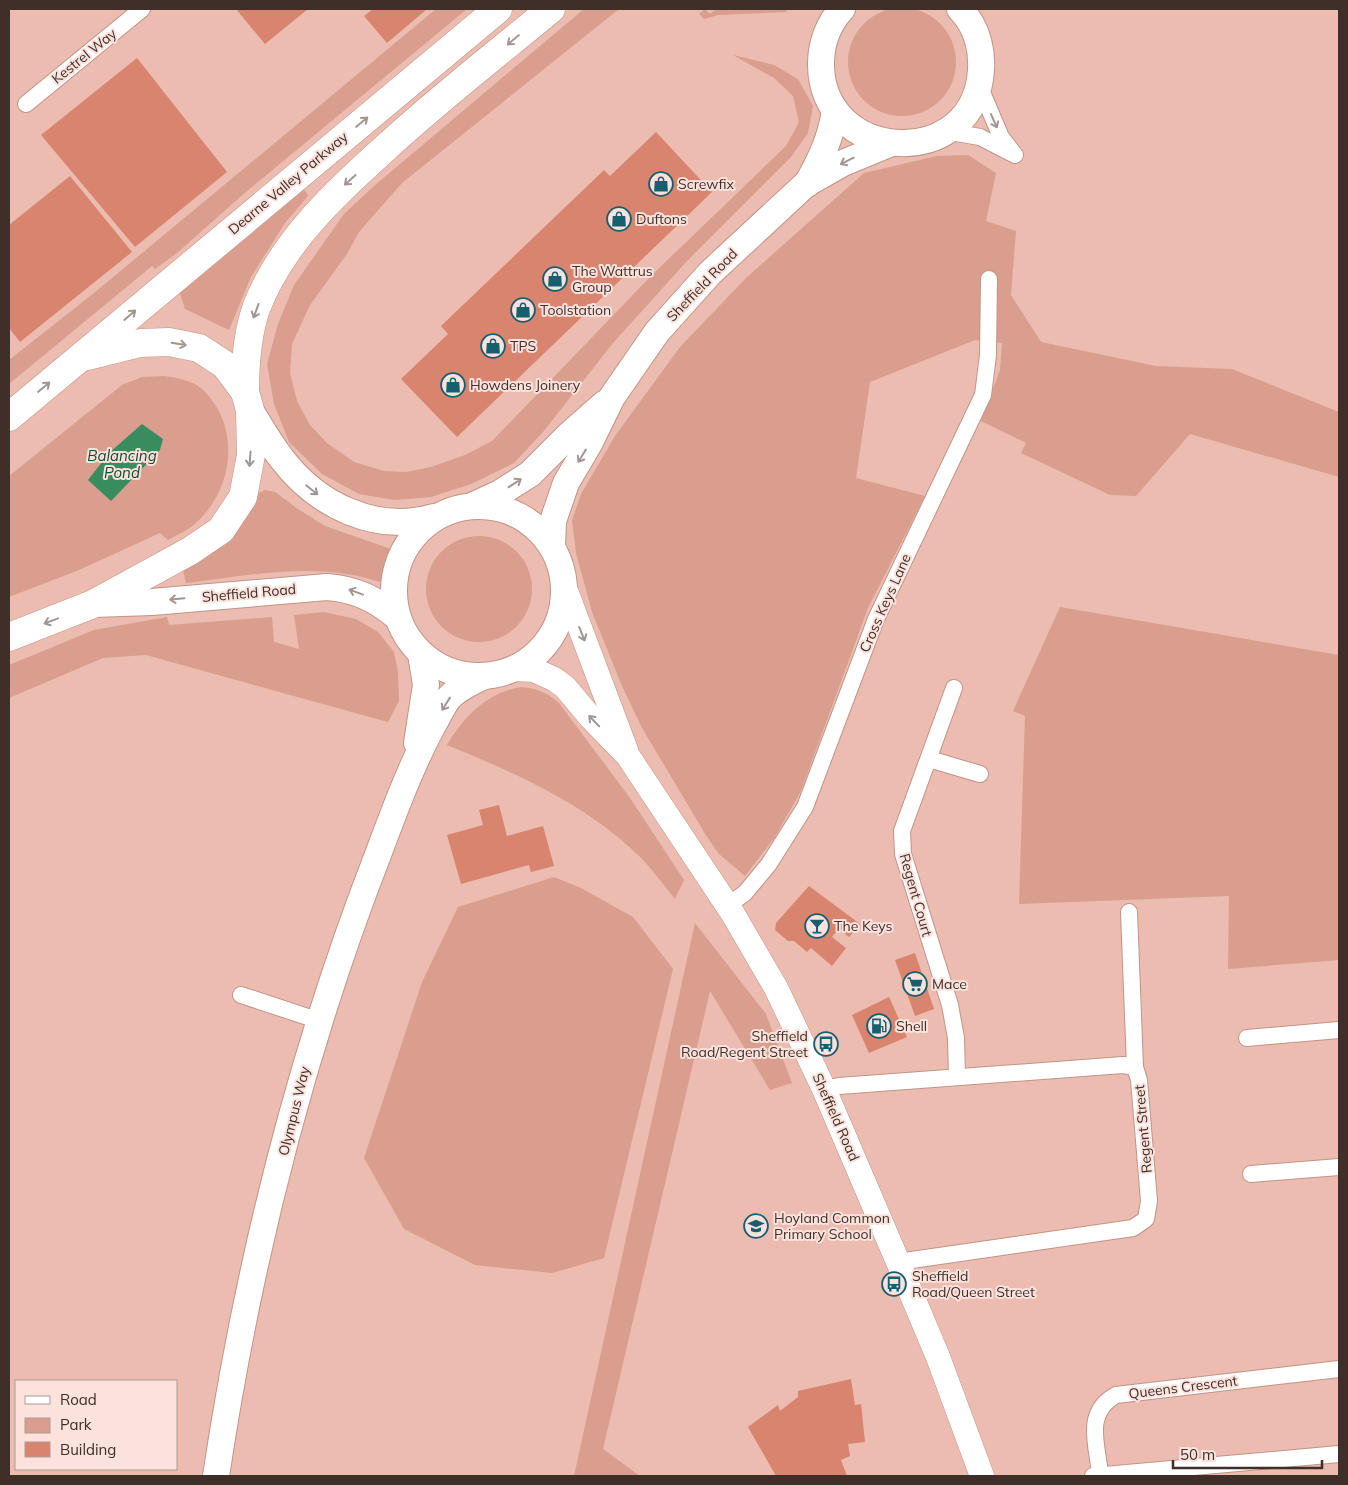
<svg xmlns="http://www.w3.org/2000/svg" width="1348" height="1485" font-family="Mulish,sans-serif">
  <style>
    .green { fill: #d99e8e }
    .water { fill: #388c5d }
    .building { fill: #d9846e }
    .lines { fill: none; stroke-linecap: round; stroke-linejoin: round }
    .street-casing { stroke: #c19488; stroke-width: 18 }
    .secondary-casing { stroke: #c19488; stroke-width: 25 }
    .primary-casing { stroke: #c19488; stroke-width: 28 }
    .highway-casing { stroke: #c19488; stroke-width: 29 }
    .street { stroke: #fff; stroke-width: 16 }
    .secondary { stroke: #fff; stroke-width: 24 }
    .primary { stroke: #fff; stroke-width: 26 }
    .highway { stroke: #fff; stroke-width: 28 }
    .oneway { stroke: #a09694 }
    .labels { text-anchor: middle; stroke-width: 4; stroke-linejoin: round; paint-order: stroke }
    .street-label { font-size: 14px; fill: #402e29; stroke: #fbe2dc }
    .poi-label { font-size: 14px; fill: #402e29; stroke: #fbe2dc; text-anchor: start }
    .water-label { font-size: 15px; font-style: italic; fill: #0a4b2b; stroke: #fbe2dc }
  </style>
  <rect width="100%" height="100%" fill="#ebbcaf"/>
  <!-- green -->
  <g class="green">
    <circle cx="902" cy="62" r="54"/>
    <path d="M 436,9 L 467,9 L 247,191 L 177,253 L 155,269 L 152,266 L 9,384 L 9,360 L 94,293 Z"/>
    <path d="M 584,9 L 619,9 L 402,183 L 359,232 L 347,254 L 310,305 L 292,344 L 290,373 L 297,401 L 310,425 L 327,443 L 354,462 L 384,471 L 406,472 L 431,467 L 465,455 L 492,441 L 653,274 L 786,146 L 799,122 L 793,96 L 774,78 L 733,55 L 774,65 L 798,79 L 813,106 L 808,133 L 791,157 L 688,260 L 613,343 L 543,432 L 514,463 L 471,484 L 431,497 L 394,500 L 359,494 L 322,474 L 289,442 L 274,404 L 267,364 L 278,324 L 294,285 L 344,214 L 374,186 Z"/>
    <path d="M 705,9 L 710,14 L 716,9 L 798,9 L 787,9 L 786,12 L 718,15 L 704,19 L 699,14 Z"/>
    <path d="M 968,155 L 996,173 L 986,221 L 1016,231 L 1011,295 L 1041,342 L 1156,366 L 1232,369 L 1339,412 L 1339,477 L 1190,434 L 1136,496 L 1110,495 L 1021,453 L 1026,443 L 981,421 L 1000,370 L 1002,343 L 975,340 L 870,382 L 856,478 L 925,496 L 868,608 L 801,791 L 775,837 L 745,876 L 719,854 L 707,837 L 642,728 L 622,686 L 592,612 L 576,553 L 572,520 L 581,494 L 615,436 L 680,347 L 746,278 L 864,173 L 937,156 Z"/>
    <path d="M 303,188 L 308,196 L 285,223 L 251,277 L 229,330 L 185,309 L 180,293 Z"/>
    <path d="M 164,376 C 177,378 191,380 201,388 C 240,423 235,484 200,519 C 191,529 179,534 168,540 L 160,533 L 79,570 L 9,597 L 9,476 L 122,385 L 142,377 Z"/>
    <path d="M 265,490 L 275,492 L 298,509 L 325,526 L 391,549 C 394,558 388,578 380,582 C 317,561 250,575 186,583 L 183,570 C 223,548 232,530 257,494 Z"/>
    <circle cx="479" cy="589" r="53"/>
    <path d="M 1060,607 L 1339,655 L 1339,960 L 1228,969 L 1229,896 L 1019,904 L 1025,716 L 1013,711 Z"/>
    <path d="M 324,612 L 356,619 L 378,632 L 394,652 L 398,672 L 399,701 L 388,722 L 146,655 L 103,658 L 9,698 L 9,665 L 94,630 L 167,617 L 169,625 L 272,617 L 274,642 L 299,649 L 294,615 Z"/>
    <path d="M 522,687 C 537,689 547,692 559,703 L 630,798 L 684,880 L 675,899 C 663,885 652,868 638,855 C 584,803 515,773 447,745 C 464,717 487,692 522,687 Z"/>
    <path d="M 554,877 L 581,888 L 633,917 L 673,969 L 604,1258 L 552,1273 L 475,1265 L 404,1229 L 364,1158 L 422,982 L 458,907 Z"/>
    <path d="M 695,923 L 766,1014 L 792,1083 L 770,1090 L 710,991 L 603,1449 L 640,1476 L 574,1476 Z"/>
  </g>
  <!-- water -->
  <path class="water" d="M 142,424 L 163,439 L 160,450 L 111,501 L 88,480 L 109,453 Z"/>
  <!-- building -->
  <g class="building">
    <path d="M 236,9 L 308,9 L 265,44 Z"/>
    <path d="M 373,9 L 427,9 L 387,43 L 364,16 Z"/>
    <path d="M 137,58 L 227,172 L 135,247 L 41,135 Z"/>
    <path d="M 656,132 L 712,192 L 457,437 L 401,379 L 448,334 L 441,326 L 604,170 L 610,176 Z"/>
    <path d="M 70,176 L 132,252 L 20,342 L 9,328 L 9,225 Z"/>
    <path d="M 499,805 L 507,836 L 543,826 L 554,866 L 531,872 L 529,865 L 461,884 L 447,835 L 483,825 L 479,810 Z"/>
    <path d="M 809,886 L 860,924 L 849,937 L 839,928 L 832,937 L 846,948 L 832,966 L 811,948 L 807,952 L 794,941 L 788,941 L 775,930 L 776,923 Z"/>
    <path d="M 915,953 L 934,1009 L 915,1016 L 895,960 Z"/>
    <path d="M 889,997 L 907,1037 L 869,1053 L 852,1015 Z"/>
    <path d="M 851,1379 L 855,1405 L 861,1404 L 865,1442 L 848,1444 L 850,1456 L 841,1460 L 847,1476 L 776,1476 L 748,1427 L 778,1405 L 780,1411 L 798,1397 L 798,1391 Z"/>
  </g>
  <g class="lines">
    <!-- street casing -->
    <g class="street-casing">
      <g id="street">
        <path d="M 979,85 L 1001,137 L 1015,155"/>
        <path d="M 26,104 L 142,9"/>
        <path d="M 945,131 L 980,137 L 1011,153"/>
        <path d="M 954,688 L 902,831 L 903,854 L 950,1005 L 956,1038 L 957,1077"/>
        <path d="M 929,759 L 980,774"/>
        <path d="M 727,906 L 745,893 L 769,864 L 805,807 L 876,619 L 983,395 L 988,355 L 989,279"/>
        <path d="M 1129,912 L 1135,1067"/>
        <path d="M 241,995 L 320,1021"/>
        <path d="M 1247,1038 L 1339,1030"/>
        <path d="M 824,1089 L 839,1086 L 1123,1065 L 1135,1067 L 1139,1080 L 1149,1201 L 1146,1219 L 1133,1228 L 898,1262"/>
        <path d="M 1251,1174 L 1339,1167"/>
        <path d="M 1100,1475 C 1098,1446 1083,1413 1116,1395 L 1339,1369"/>
        <path d="M 1093,1476 L 1339,1454"/>
      </g>
    </g>
    <!-- secondary casing -->
    <g class="secondary-casing">
      <g id="secondary">
        <path d="M 565,588 L 626,750"/>
        <path d="M 514,669 L 534,670 L 554,679 L 565,687 L 591,718 L 628,756 L 733,914 L 776,988 L 824,1089 L 898,1262 L 938,1357 L 982,1476"/>
      </g>
    </g>
    <!-- primary casing -->
    <g class="primary-casing">
      <g id="primary">
        <path d="M 842,9 C 828,24 821,44 821,64 C 821,161 966,172 980,79 C 984,54 978,27 960,9"/>
        <path d="M 807,184 C 821,159 831,138 835,110"/>
        <path d="M 250,410 C 260,426 270,444 282,459 C 317,505 376,534 434,517"/>
        <path d="M 474,505 L 500,493 L 530,474 L 570,434 L 604,404"/>
        <circle cx="479" cy="591" r="85"/>
        <path d="M 552,546 L 553,521 L 566,483 L 589,444 L 612,397 L 657,332 L 710,273 L 806,184 L 843,163 L 889,144"/>
        <path d="M 93,604 L 152,602 L 327,587 C 355,589 376,599 397,617"/>
        <path d="M 417,743 L 426,685 L 421,654"/>
        <path d="M 216,1476 C 248,1264 301,1052 379,852 C 395,809 411,766 433,725 C 438,717 442,707 448,699 C 457,688 472,682 484,676"/>
      </g>
    </g>
    <!-- highway casing -->
    <g class="highway-casing">
      <g id="highway">
        <path d="M 245,392 C 245,364 247,333 257,306 C 282,243 333,195 382,151 C 436,101 494,56 551,9"/>
        <path d="M 9,417 L 498,9"/>
        <path d="M 9,637 L 93,604 L 190,551 L 221,530 L 243,497 L 251,455 L 250,410 L 245,392 L 225,365 L 199,348 L 169,342 L 140,343 L 88,356"/>
      </g>
    </g>
    <!-- street -->
    <use href="#street" class="street"/>
    <!-- secondary -->
    <use href="#secondary" class="secondary"/>
    <!-- primary -->
    <use href="#primary" class="primary"/>
    <!-- highway -->
    <use href="#highway" class="highway"/>
  </g>
  <!-- one-way arrows -->
  <defs><path id="oneway-shaft" d="M-6 0H5M1.5-3L5.5 0L1.5 3" fill="none" stroke-width="1.6" stroke-linecap="round" stroke-linejoin="round" transform="scale(1.25)"/></defs>
  <g class="oneway">
    <use href="#oneway-shaft" transform="translate(513 40) rotate(140)"/>
    <use href="#oneway-shaft" transform="translate(994 121) rotate(66)"/>
    <use href="#oneway-shaft" transform="translate(362 122) rotate(-40)"/>
    <use href="#oneway-shaft" transform="translate(847 161) rotate(153)"/>
    <use href="#oneway-shaft" transform="translate(350 180) rotate(138)"/>
    <use href="#oneway-shaft" transform="translate(256 311) rotate(110)"/>
    <use href="#oneway-shaft" transform="translate(130 315) rotate(-41)"/>
    <use href="#oneway-shaft" transform="translate(179 344) rotate(10)"/>
    <use href="#oneway-shaft" transform="translate(44 387) rotate(-40)"/>
    <use href="#oneway-shaft" transform="translate(582 456) rotate(121)"/>
    <use href="#oneway-shaft" transform="translate(250 459) rotate(94)"/>
    <use href="#oneway-shaft" transform="translate(515 483) rotate(-33)"/>
    <use href="#oneway-shaft" transform="translate(312 490) rotate(39)"/>
    <use href="#oneway-shaft" transform="translate(356 592) rotate(-160)"/>
    <use href="#oneway-shaft" transform="translate(177 599) rotate(175)"/>
    <use href="#oneway-shaft" transform="translate(51 621) rotate(159)"/>
    <use href="#oneway-shaft" transform="translate(582 634) rotate(68)"/>
    <use href="#oneway-shaft" transform="translate(446 704) rotate(122)"/>
    <use href="#oneway-shaft" transform="translate(594 721) rotate(-134)"/>
  </g>
  <!-- icons -->
  <defs>
    <g id="shop-ring" transform="scale(1.25)"><circle r="9.5" fill="#fbe2dc" stroke="#165f6f" stroke-width="1.5"/><path d="M-5-2.5h2.3a2.7 3.5 0 0 1 5.4 0H5L5.5 6h-11ZM-1.5-2.5h3a1.5 2.3 0 0 0-3 0Z" fill="#165f6f"/></g>
    <g id="bar-ring" transform="scale(1.25)"><circle r="9.5" fill="#fbe2dc" stroke="#165f6f" stroke-width="1.5"/><path d="M-6-5H6L.8 .8V4.5H3.5V6h-7V4.5H-.8V.8Z" fill="#165f6f"/></g>
    <g id="supermarket-ring" transform="scale(1.25)"><circle r="9.5" fill="#fbe2dc" stroke="#165f6f" stroke-width="1.5"/><path d="M-6-5.5h2.5l.6 2H6L4.5 2H-2.5L-4.4-4H-6ZM-1.5 3.2a1.3 1.3 0 1 0 .1 0ZM3 3.2a1.3 1.3 0 1 0 .1 0Z" fill="#165f6f"/></g>
    <g id="fuel-ring" transform="scale(1.25)"><circle r="9.5" fill="#fbe2dc" stroke="#165f6f" stroke-width="1.5"/><path d="M-5.5-6h7V0h2V4h1.3V-2.5L3-4.5l.8-.8L6-3V5H2.5V1h-1V6h-7ZM-4.2-4.7v3.2H.2V-4.7Z" fill="#165f6f"/></g>
    <g id="bus-ring" transform="scale(1.25)"><circle r="9.5" fill="#fbe2dc" stroke="#165f6f" stroke-width="1.5"/><path d="M-5-6H5V4H4V6H2V4H-2V6H-4V4H-5ZM-3.5-4V0h7V-4ZM-3.5 1.2v1.5H-2V1.2ZM2 1.2v1.5H3.5V1.2Z" fill="#165f6f"/></g>
    <g id="school-ring" transform="scale(1.25)"><circle r="9.5" fill="#fbe2dc" stroke="#165f6f" stroke-width="1.5"/><path d="M0-5L7-2L0 1L-7-2ZM-4 1L0 2.5L4 1V4Q0 6-4 4Z" fill="#165f6f"/></g>
  </defs>
  <g fill-rule="evenodd">
    <use href="#shop-ring" x="661" y="184"/>
    <use href="#shop-ring" x="619" y="219"/>
    <use href="#shop-ring" x="555" y="279"/>
    <use href="#shop-ring" x="523" y="310"/>
    <use href="#shop-ring" x="493" y="346"/>
    <use href="#shop-ring" x="453" y="385"/>
    <use href="#bar-ring" x="817" y="926"/>
    <use href="#supermarket-ring" x="915" y="984"/>
    <use href="#fuel-ring" x="879" y="1026"/>
    <use href="#bus-ring" x="826" y="1044"/>
    <use href="#school-ring" x="756" y="1226"/>
    <use href="#bus-ring" x="894" y="1284"/>
  </g>
  <g class="labels">
    <!-- street labels -->
    <g class="street-label">
      <text transform="translate(84 56) rotate(-39)" y="5">Kestrel Way</text>
      <text transform="translate(288 183) rotate(-40)" y="5">Dearne Valley Parkway</text>
      <text transform="translate(702 285) rotate(-46)" y="5">Sheffield Road</text>
      <text transform="translate(249 593) rotate(-5)" y="5">Sheffield Road</text>
      <text transform="translate(885 603) rotate(-66)" y="5">Cross Keys Lane</text>
      <text transform="translate(916 895) rotate(74)" y="5">Regent Court</text>
      <text transform="translate(294 1111) rotate(-76)" y="5">Olympus Way</text>
      <text transform="translate(836 1117) rotate(66)" y="5">Sheffield Road</text>
      <text transform="translate(1143 1129) rotate(-95)" y="5">Regent Street</text>
      <text transform="translate(1183 1387) rotate(-7)" y="5">Queens Crescent</text>
    </g>
    <!-- poi labels -->
    <g class="poi-label">
      <text x="678" y="189">Screwfix</text>
      <text x="636" y="224">Duftons</text>
      <text x="572" y="276">The Wattrus<tspan x="572" dy="16">Group</tspan></text>
      <text x="540" y="315">Toolstation</text>
      <text x="510" y="351">TPS</text>
      <text x="470" y="390">Howdens Joinery</text>
      <text x="834" y="931">The Keys</text>
      <text x="932" y="989">Mace</text>
      <text x="896" y="1031">Shell</text>
      <text x="808" y="1041" text-anchor="end">Sheffield<tspan x="808" dy="16">Road/Regent Street</tspan></text>
      <text x="774" y="1223">Hoyland Common<tspan x="774" dy="16">Primary School</tspan></text>
      <text x="912" y="1281">Sheffield<tspan x="912" dy="16">Road/Queen Street</tspan></text>
    </g>
    <!-- water labels -->
    <g class="water-label">
      <text x="122" y="461">Balancing<tspan x="122" dy="17">Pond</tspan></text>
    </g>
  </g>
  <!-- border -->
  <rect width="1348" height="1485" fill="none" stroke="#402e29" stroke-width="20"/>
  <!-- legend -->
  <rect x="15" y="1380" width="162" height="90" fill="#fbe2dc" stroke="#b09a94"/>
  <rect x="25" y="1396" width="25" height="8" fill="#ffffff" stroke="#b09a94"/>
  <text x="60" y="1405" font-size="15" fill="#402e29">Road</text>
  <rect x="25" y="1418" width="25" height="15" fill="#d99e8e" stroke="#b09a94"/>
  <text x="60" y="1430" font-size="15" fill="#402e29">Park</text>
  <rect x="25" y="1442" width="25" height="15" fill="#d9846e" stroke="#b09a94"/>
  <text x="60" y="1455" font-size="15" fill="#402e29">Building</text>
  <!-- scale -->
  <path d="M1173 1460v8h149v-8" fill="none" stroke="#402e29" stroke-width="2.5"/>
  <text x="1180" y="1460" font-size="15" fill="#402e29" stroke="#fbe2dc" stroke-width="4" paint-order="stroke">50 m</text>
</svg>
